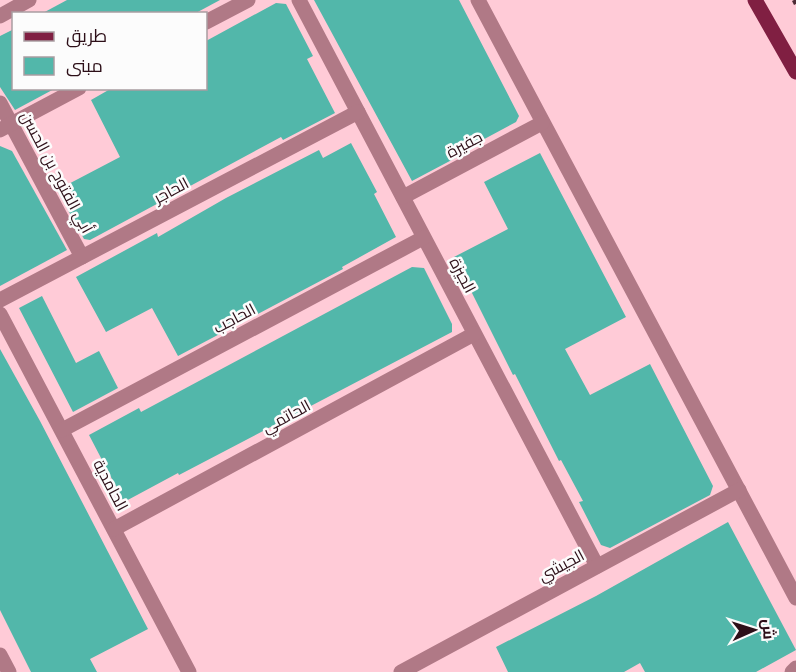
<svg xmlns="http://www.w3.org/2000/svg" width="796" height="672" font-family="Figtree,Cairo,sans-serif">
  <style>
    .building { fill: #52b7aa }
    .lines { fill: none; stroke-linecap: round; stroke-linejoin: round }
    .minor { stroke: #b07986; stroke-width: 15 }
    .major { stroke: #801f42; stroke-width: 15 }
    .rail { stroke: #4e2c36; stroke-width: 4.5; stroke-dasharray: 9 4.5; stroke-linecap: butt }
    .labels { text-anchor: middle; stroke-width: 5; stroke-linejoin: round; paint-order: stroke }
    .street-label { font-size: 16px; fill: #2d0f18; stroke: #fcfcfc }
  </style>
  <rect width="100%" height="100%" fill="#ffcbd7"/>
  <!-- building -->
  <g class="building">
    <path d="M 67,0 L 220,0 L 194,14 L 41,14 Z"/>
    <path d="M 314,0 L 459,0 L 519,116 L 516,122 L 462,151 L 463,154 L 412,181 Z"/>
    <path d="M 276,3 L 286,4 L 313,56 L 307,59 L 335,113 L 283,140 L 281,137 L 90,240 L 84,239 L 57,190 L 120,157 L 91,100 L 112,88 L 206,88 L 206,41 Z"/>
    <path d="M 14,29 L 14,88 L 56,88 L 15,110 L 0,87 L 0,36 Z"/>
    <path d="M 351,143 L 377,192 L 374,194 L 396,237 L 342,267 L 343,269 L 178,356 L 152,308 L 106,332 L 76,277 L 157,233 L 158,237 L 226,198 L 319,150 L 323,158 Z"/>
    <path d="M 0,146 L 12,151 L 67,250 L 0,286 Z"/>
    <path d="M 540,153 L 626,317 L 565,349 L 590,395 L 650,364 L 713,486 L 710,495 L 610,548 L 601,545 L 579,502 L 583,501 L 561,460 L 559,461 L 515,374 L 513,375 L 454,257 L 508,229 L 484,182 Z"/>
    <path d="M 412,267 L 424,268 L 452,324 L 452,332 L 179,475 L 178,473 L 124,502 L 89,435 L 139,408 L 141,412 Z"/>
    <path d="M 42,296 L 76,363 L 99,351 L 118,388 L 73,412 L 19,308 Z"/>
    <path d="M 0,349 L 40,421 L 148,629 L 90,659 L 97,672 L 31,672 L 0,610 Z"/>
    <path d="M 728,522 L 796,650 L 756,672 L 645,672 L 640,663 L 624,672 L 508,672 L 496,647 L 596,596 Z"/>
  </g>
  <g class="lines">
    <!-- minor -->
    <g class="minor">
      <path d="M 299,0 L 597,566"/>
      <path d="M 478,0 L 796,598"/>
      <path d="M 0,16 L 29,0"/>
      <path d="M 206,22 L 248,0"/>
      <path d="M 0,103 L 82,257"/>
      <path d="M 0,130 L 79,88"/>
      <path d="M 403,197 L 542,123"/>
      <path d="M 0,300 L 358,112"/>
      <path d="M 0,314 L 189,672"/>
      <path d="M 62,430 L 423,238"/>
      <path d="M 114,529 L 474,334"/>
      <path d="M 0,655 L 9,672"/>
      <path d="M 401,672 L 739,490"/>
      <path d="M 792,672 L 796,668"/>
    </g>
    <!-- major -->
    <path class="major" d="M 755,0 L 796,72"/>
    <!-- rail -->
    <path class="rail" d="M 794,0 L 796,4"/>
  </g>
  <g class="labels">
    <!-- street labels -->
    <g class="street-label">
      <text transform="translate(464 144) rotate(-28)" y="6">جفيرة</text>
      <text transform="translate(57 172) rotate(62)" y="6">أبي الفتوح بن الحسن</text>
      <text transform="translate(171 190) rotate(-28)" y="6">الحاجر</text>
      <text transform="translate(463 275) rotate(62)" y="6">الجيزة</text>
      <text transform="translate(234 318) rotate(-28)" y="6">الحاجب</text>
      <text transform="translate(286 416) rotate(-28)" y="6">الحاتمي</text>
      <text transform="translate(111 485) rotate(62)" y="6">الحامدية</text>
      <text transform="translate(561 565) rotate(-28)" y="6">الجيشي</text>
    </g>
  </g>
  <!-- legend -->
  <rect x="12" y="12" width="195" height="78" fill="#fcfcfc" stroke="#a99da1" stroke-width="1.5"/>
  <rect x="24" y="32" width="30" height="9" fill="#801f42" stroke="#a99da1" stroke-width="1.5"/>
  <text x="66" y="42" font-size="18" fill="#2d0f18">طريق</text>
  <rect x="24" y="57" width="30" height="18" fill="#52b7aa" stroke="#a99da1" stroke-width="1.5"/>
  <text x="66" y="72" font-size="18" fill="#2d0f18">مبنى</text>
  <!-- north arrow -->
  <g transform="translate(754 630) rotate(87)" stroke="#fcfcfc" stroke-width="4.5" paint-order="stroke">
  <path d="M0-4.5L10 22L0 15L-10 22Z" fill="#2d0f18"/>
  <text y="-9" font-size="16" font-weight="bold" text-anchor="middle" fill="#2d0f18">ش</text>
  </g>
</svg>
